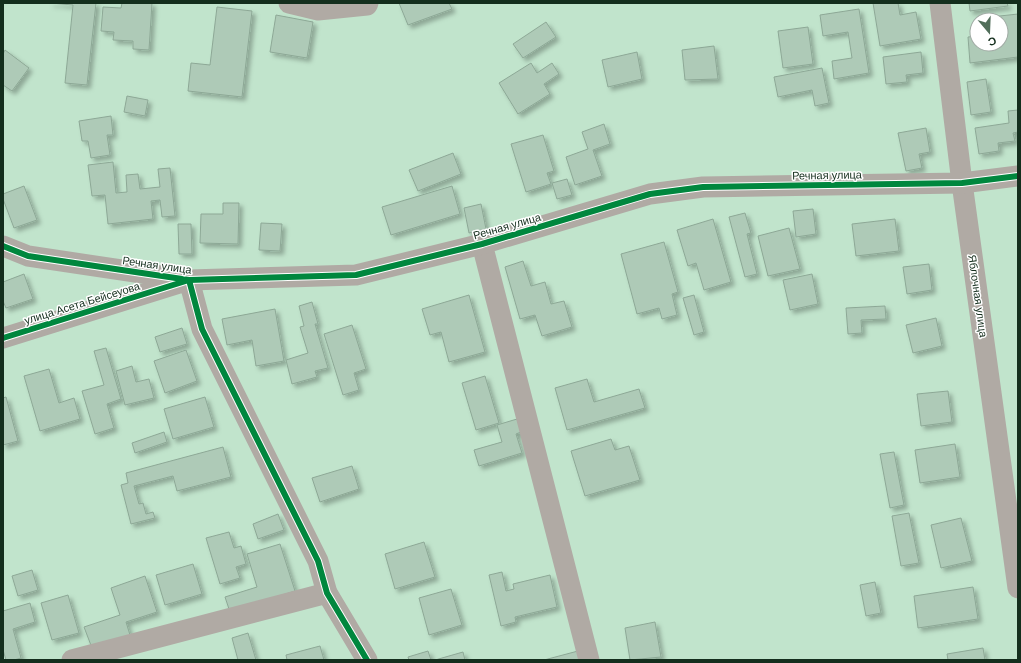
<svg xmlns="http://www.w3.org/2000/svg" width="1021" height="663" font-family="Helvetica,sans-serif">
  <style>
    .building { fill: #aecab7; stroke: #8da896; filter: url(#shadow) }
    .lines { fill: none; stroke-linecap: round; stroke-linejoin: round }
    .street { stroke: #b0aaa4; stroke-width: 21 }
    .cycleway-casing { stroke: #fff; stroke-width: 8 }
    .cycleway { stroke: #00873e; stroke-width: 6 }
    .labels { text-anchor: middle; stroke-width: 3; stroke-linejoin: round; paint-order: stroke }
    .street-label { font-size: 11px; fill: #142e1d; stroke: #fff }
  </style>
  <defs>
    <filter id="shadow"><feDropShadow dx="3.5" dy="3.5" stdDeviation="2" flood-color="#0004"/></filter>
  </defs>
  <rect width="100%" height="100%" fill="#c1e4cc"/>
  <!-- building -->
  <g class="building">
    <path d="M 50,3 L 96,3 L 87,85 L 65,83 L 73,5 Z"/>
    <path d="M 122,3 L 152,3 L 149,50 L 133,49 L 133,41 L 113,40 L 114,32 L 101,31 L 103,7 L 121,8 Z"/>
    <path d="M 399,3 L 449,3 L 452,9 L 408,25 Z"/>
    <path d="M 873,3 L 898,3 L 900,15 L 916,12 L 921,39 L 880,46 Z"/>
    <path d="M 969,3 L 1007,3 L 1008,6 L 970,11 Z"/>
    <path d="M 217,7 L 252,11 L 242,97 L 188,91 L 191,63 L 210,65 Z"/>
    <path d="M 859,9 L 869,73 L 834,79 L 832,61 L 852,58 L 848,32 L 823,36 L 820,15 Z"/>
    <path d="M 1018,14 L 1018,57 L 970,63 L 968,37 L 977,36 L 977,44 L 979,44 L 979,48 L 984,48 L 984,44 L 1001,44 L 1001,20 L 981,20 L 981,18 Z"/>
    <path d="M 276,15 L 313,22 L 307,58 L 270,52 Z"/>
    <path d="M 546,22 L 556,37 L 523,58 L 513,44 Z"/>
    <path d="M 808,27 L 813,64 L 783,68 L 778,31 Z"/>
    <path d="M 714,46 L 718,79 L 685,80 L 682,50 Z"/>
    <path d="M 5,50 L 29,68 L 12,91 L 3,85 L 3,54 Z"/>
    <path d="M 637,52 L 642,79 L 608,87 L 602,60 Z"/>
    <path d="M 921,52 L 923,73 L 906,75 L 907,82 L 886,84 L 883,57 Z"/>
    <path d="M 531,63 L 537,73 L 552,63 L 559,74 L 544,84 L 550,94 L 518,114 L 499,83 Z"/>
    <path d="M 822,68 L 829,103 L 815,106 L 812,90 L 778,97 L 774,77 Z"/>
    <path d="M 986,79 L 991,112 L 971,115 L 967,82 Z"/>
    <path d="M 127,96 L 148,100 L 145,116 L 124,112 Z"/>
    <path d="M 1018,110 L 1018,132 L 1013,133 L 1015,141 L 998,143 L 999,151 L 979,154 L 975,128 L 1009,123 L 1008,111 Z"/>
    <path d="M 111,116 L 113,135 L 107,135 L 110,155 L 91,158 L 88,141 L 82,141 L 79,121 Z"/>
    <path d="M 604,124 L 610,144 L 593,150 L 602,176 L 575,185 L 566,157 L 588,149 L 582,132 Z"/>
    <path d="M 926,128 L 930,152 L 919,154 L 922,168 L 906,171 L 898,133 Z"/>
    <path d="M 543,135 L 554,171 L 547,173 L 551,184 L 526,192 L 511,144 Z"/>
    <path d="M 453,153 L 461,174 L 418,191 L 409,170 Z"/>
    <path d="M 113,162 L 116,193 L 127,192 L 126,175 L 138,174 L 140,189 L 160,187 L 158,169 L 170,168 L 175,216 L 162,217 L 160,200 L 151,201 L 153,219 L 108,224 L 105,195 L 92,196 L 88,165 Z"/>
    <path d="M 567,179 L 572,195 L 557,199 L 552,183 Z"/>
    <path d="M 24,186 L 37,220 L 14,228 L 3,199 L 3,194 Z"/>
    <path d="M 452,186 L 460,214 L 391,235 L 382,207 Z"/>
    <path d="M 223,203 L 239,203 L 238,244 L 200,243 L 201,214 L 223,214 Z"/>
    <path d="M 481,204 L 486,229 L 469,233 L 464,208 Z"/>
    <path d="M 813,209 L 816,234 L 796,237 L 793,211 Z"/>
    <path d="M 745,213 L 751,233 L 747,234 L 757,274 L 745,277 L 729,217 Z"/>
    <path d="M 713,219 L 731,282 L 704,290 L 696,263 L 688,266 L 677,230 Z"/>
    <path d="M 895,219 L 899,251 L 856,256 L 852,224 Z"/>
    <path d="M 261,223 L 282,224 L 280,251 L 259,250 Z"/>
    <path d="M 178,224 L 191,224 L 192,254 L 179,254 Z"/>
    <path d="M 789,228 L 800,269 L 768,276 L 758,236 Z"/>
    <path d="M 664,242 L 678,292 L 672,294 L 677,315 L 662,319 L 659,308 L 637,314 L 621,254 Z"/>
    <path d="M 523,261 L 531,286 L 545,282 L 551,304 L 564,301 L 572,327 L 542,336 L 535,315 L 520,319 L 505,267 Z"/>
    <path d="M 929,264 L 932,290 L 907,294 L 903,267 Z"/>
    <path d="M 24,274 L 33,299 L 6,308 L 3,301 L 3,282 Z"/>
    <path d="M 812,274 L 818,304 L 790,310 L 783,280 Z"/>
    <path d="M 469,295 L 485,352 L 449,362 L 441,332 L 430,335 L 422,309 Z"/>
    <path d="M 694,295 L 704,332 L 694,335 L 683,298 Z"/>
    <path d="M 312,302 L 318,324 L 315,324 L 328,368 L 315,371 L 317,377 L 292,384 L 286,360 L 308,353 L 300,327 L 304,326 L 299,306 Z"/>
    <path d="M 885,306 L 886,319 L 861,320 L 862,333 L 848,334 L 846,308 Z"/>
    <path d="M 275,309 L 284,361 L 256,366 L 252,340 L 227,345 L 222,319 Z"/>
    <path d="M 936,318 L 942,346 L 913,353 L 906,325 Z"/>
    <path d="M 352,325 L 366,369 L 354,373 L 359,390 L 343,395 L 324,334 Z"/>
    <path d="M 182,328 L 187,344 L 160,352 L 155,337 Z"/>
    <path d="M 106,348 L 121,399 L 107,404 L 114,428 L 95,434 L 82,391 L 104,385 L 94,351 Z"/>
    <path d="M 186,350 L 197,381 L 165,393 L 154,361 Z"/>
    <path d="M 132,366 L 136,382 L 149,379 L 154,398 L 125,405 L 116,371 Z"/>
    <path d="M 49,369 L 59,403 L 74,398 L 80,419 L 40,431 L 24,376 Z"/>
    <path d="M 485,376 L 499,423 L 476,430 L 462,383 Z"/>
    <path d="M 587,379 L 594,402 L 639,389 L 645,408 L 567,430 L 555,388 Z"/>
    <path d="M 948,391 L 952,422 L 921,426 L 917,394 Z"/>
    <path d="M 6,397 L 18,441 L 3,445 L 3,398 Z"/>
    <path d="M 205,397 L 214,427 L 173,439 L 164,409 Z"/>
    <path d="M 517,419 L 521,432 L 516,434 L 522,453 L 479,466 L 474,450 L 502,442 L 497,425 Z"/>
    <path d="M 164,432 L 167,442 L 135,453 L 132,443 Z"/>
    <path d="M 611,439 L 615,450 L 629,446 L 640,480 L 585,496 L 571,451 Z"/>
    <path d="M 955,444 L 960,477 L 920,483 L 915,450 Z"/>
    <path d="M 223,447 L 231,477 L 177,491 L 173,476 L 134,486 L 139,504 L 143,503 L 146,514 L 153,512 L 155,518 L 131,524 L 121,485 L 128,483 L 126,473 Z"/>
    <path d="M 894,452 L 904,505 L 890,508 L 880,454 Z"/>
    <path d="M 352,466 L 359,489 L 320,502 L 312,478 Z"/>
    <path d="M 909,513 L 919,563 L 901,566 L 892,516 Z"/>
    <path d="M 278,514 L 284,530 L 258,539 L 253,524 Z"/>
    <path d="M 961,518 L 972,561 L 941,568 L 931,525 Z"/>
    <path d="M 229,532 L 234,548 L 241,546 L 246,564 L 236,567 L 240,578 L 220,584 L 206,538 Z"/>
    <path d="M 424,542 L 435,577 L 395,589 L 385,554 Z"/>
    <path d="M 280,544 L 295,591 L 230,612 L 225,597 L 257,587 L 247,554 Z"/>
    <path d="M 193,564 L 202,594 L 165,605 L 156,575 Z"/>
    <path d="M 32,570 L 38,590 L 18,596 L 12,576 Z"/>
    <path d="M 502,572 L 506,591 L 514,589 L 513,584 L 550,575 L 557,607 L 515,617 L 516,622 L 501,626 L 489,575 Z"/>
    <path d="M 145,576 L 157,612 L 126,622 L 130,635 L 92,648 L 84,627 L 120,615 L 111,588 Z"/>
    <path d="M 875,582 L 881,613 L 866,616 L 860,585 Z"/>
    <path d="M 973,587 L 978,619 L 918,628 L 914,596 Z"/>
    <path d="M 451,589 L 462,625 L 429,635 L 419,598 Z"/>
    <path d="M 68,595 L 79,633 L 52,640 L 41,603 Z"/>
    <path d="M 30,603 L 35,622 L 13,629 L 21,658 L 14,660 L 6,660 L 3,650 L 3,611 Z"/>
    <path d="M 655,622 L 661,657 L 630,660 L 625,628 Z"/>
    <path d="M 248,633 L 256,660 L 238,660 L 232,638 Z"/>
    <path d="M 320,646 L 324,660 L 287,660 L 286,655 Z"/>
    <path d="M 983,648 L 985,660 L 948,660 L 947,654 Z"/>
    <path d="M 428,651 L 431,660 L 409,660 L 408,657 Z"/>
    <path d="M 578,651 L 580,660 L 544,660 Z"/>
    <path d="M 463,652 L 465,660 L 435,660 Z"/>
  </g>
  <g class="lines">
    <!-- street -->
    <g class="street">
      <path d="M 289,3 L 318,10 L 367,5 L 368,3"/>
      <path d="M 940,3 L 962,183 L 1018,588"/>
      <path d="M 482,244 L 589,660"/>
      <path d="M 3,246 L 28,256 L 189,280 L 356,275 L 482,244 L 650,194 L 703,187 L 962,183 L 1018,176"/>
      <path d="M 3,338 L 189,280 L 202,329 L 318,561 L 327,593 L 367,660"/>
      <path d="M 72,660 L 327,593"/>
    </g>
    <!-- cycleway casing -->
    <g class="cycleway-casing">
      <g id="cycleway">
        <path d="M 3,246 L 28,256 L 189,280 L 356,275 L 482,244 L 650,194 L 703,187 L 962,183 L 1018,176"/>
        <path d="M 3,338 L 189,280 L 202,329 L 318,561 L 327,593 L 367,660"/>
      </g>
    </g>
    <!-- cycleway -->
    <use href="#cycleway" class="cycleway"/>
  </g>
  <g class="labels">
    <!-- street labels -->
    <g class="street-label">
      <text transform="translate(827 175) rotate(-1)" y="4">Речная улица</text>
      <text transform="translate(507 226) rotate(-16)" y="4">Речная улица</text>
      <text transform="translate(157 265) rotate(8)" y="4">Речная улица</text>
      <text transform="translate(978 296) rotate(82)" y="4">Яблочная улица</text>
      <text transform="translate(82 303) rotate(-17)" y="4">улица Асета Бейсеуова</text>
    </g>
  </g>
  <!-- border -->
  <rect width="1021" height="663" fill="none" stroke="#142e1d" stroke-width="8"/>
  <!-- north arrow -->
  <g transform="translate(989 32) rotate(161)"><circle r="19" fill="#ffffff" stroke="#a1aba5"/>
  <path d="M0-3L7 15L0 10L-7 15Z" fill="#516e5a"/>
  <text y="-6" font-size="11" font-weight="bold" text-anchor="middle" fill="#142e1d">С</text>
  </g>
</svg>
